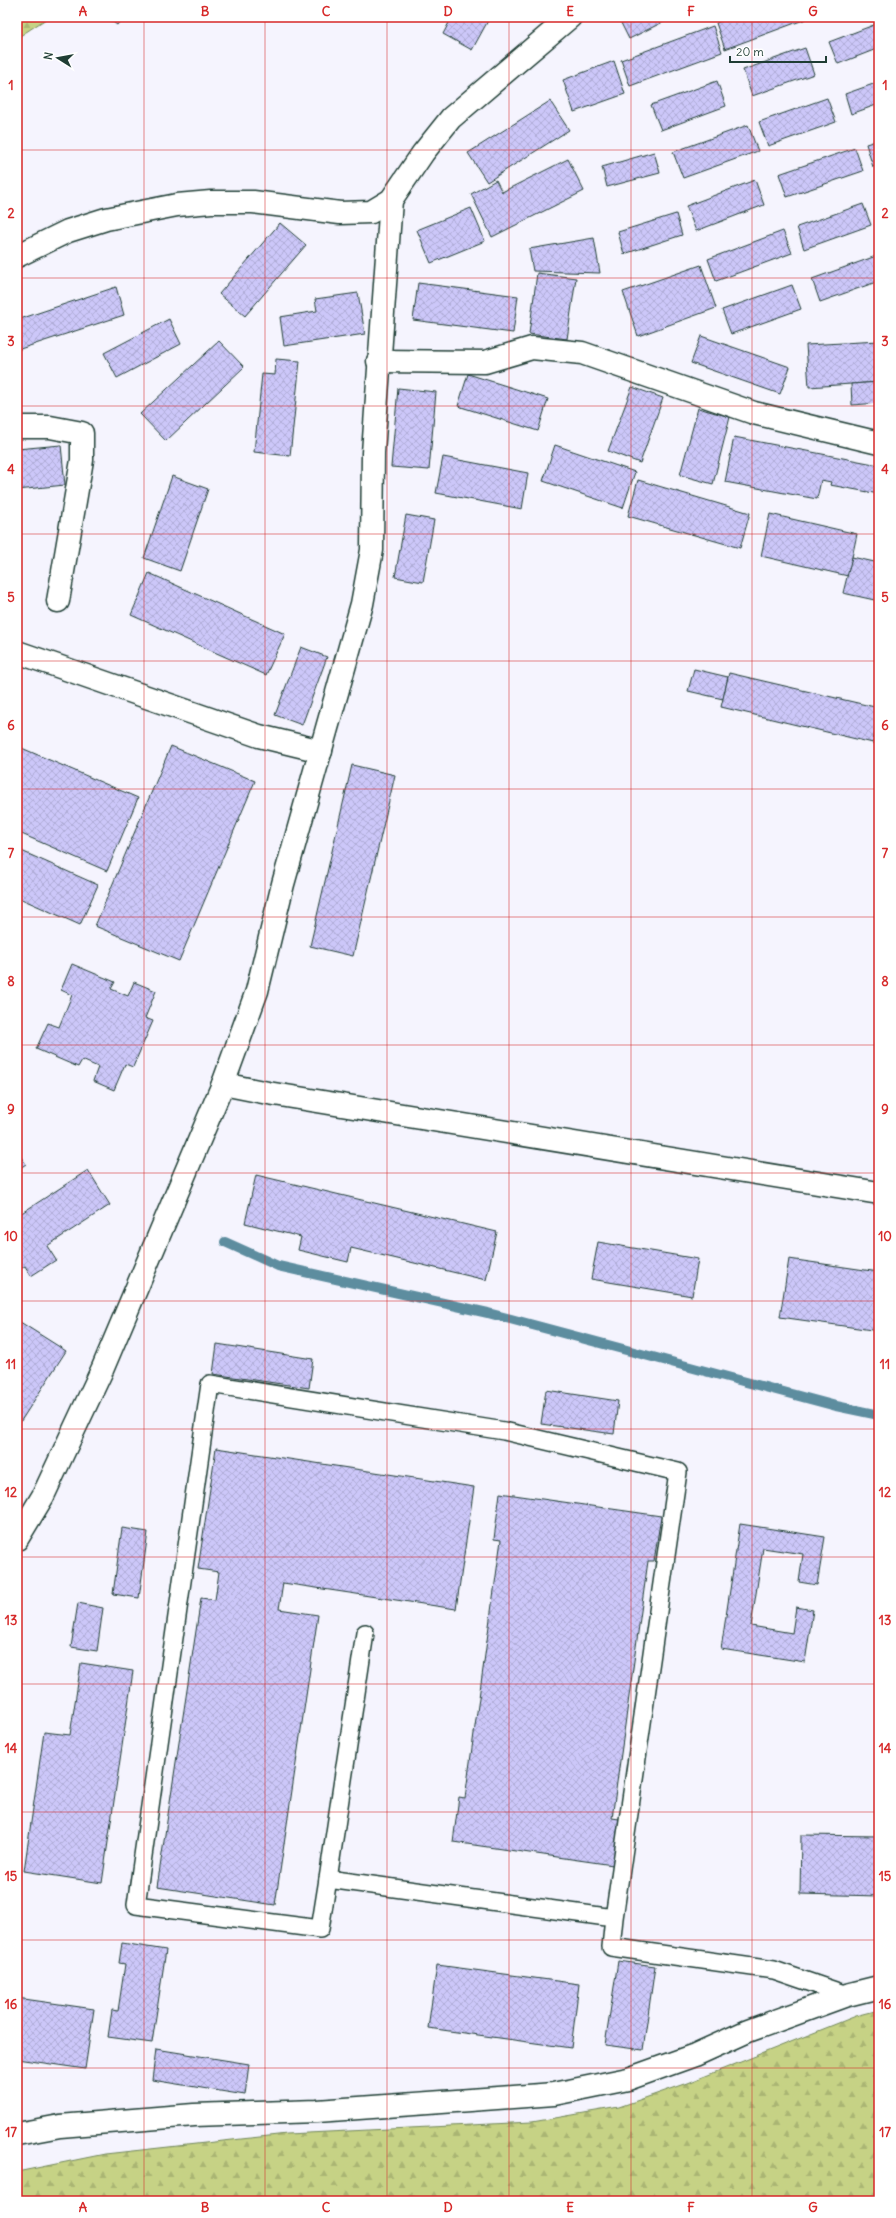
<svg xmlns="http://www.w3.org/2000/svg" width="896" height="2218" font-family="Delius,sans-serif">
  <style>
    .forest { fill: url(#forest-firs); stroke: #72885c }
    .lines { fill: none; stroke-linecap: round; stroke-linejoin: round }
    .stream { stroke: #5d8d9f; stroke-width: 10 }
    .building { fill: url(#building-cross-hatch); stroke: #1f3d34 }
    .lane-casing { stroke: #1f3d34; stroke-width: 20 }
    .street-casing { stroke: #1f3d34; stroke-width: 25 }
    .lane { stroke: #fff; stroke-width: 17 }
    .street { stroke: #fff; stroke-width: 22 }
    .grid { fill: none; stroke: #d62828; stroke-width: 1; stroke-opacity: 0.55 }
    .neatline { fill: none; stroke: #d62828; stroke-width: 1.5 }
    .grid-label { font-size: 13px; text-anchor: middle; font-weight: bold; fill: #d62828 }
  </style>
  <defs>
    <pattern id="forest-firs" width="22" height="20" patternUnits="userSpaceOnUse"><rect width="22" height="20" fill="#c6d285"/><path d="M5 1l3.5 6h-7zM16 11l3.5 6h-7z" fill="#aab573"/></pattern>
    <pattern id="building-cross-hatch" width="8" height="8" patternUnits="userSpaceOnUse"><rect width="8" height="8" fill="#ccc7f9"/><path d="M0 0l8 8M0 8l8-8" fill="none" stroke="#afacd6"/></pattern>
  </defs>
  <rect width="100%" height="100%" fill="#f5f4fe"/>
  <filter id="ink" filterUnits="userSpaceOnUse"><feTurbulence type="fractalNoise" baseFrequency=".025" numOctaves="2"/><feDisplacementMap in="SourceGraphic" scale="8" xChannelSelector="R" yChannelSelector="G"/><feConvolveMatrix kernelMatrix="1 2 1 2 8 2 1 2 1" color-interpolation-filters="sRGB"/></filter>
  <g filter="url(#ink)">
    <!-- forest -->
    <g class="forest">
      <path d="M 17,17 L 49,17 L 17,38 Z"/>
      <path d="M 879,2010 L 879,2201 L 17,2201 L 17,2172 L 105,2154 L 287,2134 L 532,2122 L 619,2107 L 688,2083 L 856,2016 Z"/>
    </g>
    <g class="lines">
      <!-- stream -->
      <path class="stream" d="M 225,1242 L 278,1266 L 488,1313 L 836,1406 L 879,1415"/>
    </g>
    <!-- building -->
    <g class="building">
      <path d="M 106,17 L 123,17 L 117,25 Z"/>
      <path d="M 452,17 L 490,17 L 472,50 L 443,34 Z"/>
      <path d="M 618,17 L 673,17 L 629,39 Z"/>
      <path d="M 730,17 L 805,17 L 806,19 L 725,49 L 716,23 Z"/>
      <path d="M 879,23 L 879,48 L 838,64 L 829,42 Z"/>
      <path d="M 713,26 L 722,52 L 630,86 L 621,60 Z"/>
      <path d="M 805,48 L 814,74 L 752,96 L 743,70 Z"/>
      <path d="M 614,61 L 625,94 L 574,112 L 563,80 Z"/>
      <path d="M 717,81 L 726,106 L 661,130 L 651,105 Z"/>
      <path d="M 879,82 L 879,104 L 851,114 L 845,94 Z"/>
      <path d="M 827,98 L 836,122 L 768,146 L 759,122 Z"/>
      <path d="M 550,101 L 569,130 L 487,182 L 468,153 Z"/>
      <path d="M 748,125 L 758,151 L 683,178 L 673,152 Z"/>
      <path d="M 879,140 L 879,165 L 873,167 L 866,144 Z"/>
      <path d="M 855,148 L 863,171 L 787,197 L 779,174 Z"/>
      <path d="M 654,152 L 660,173 L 607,187 L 602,167 Z"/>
      <path d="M 568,159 L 584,191 L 492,237 L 471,194 L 496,180 L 502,192 Z"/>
      <path d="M 755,180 L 764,205 L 696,231 L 686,206 Z"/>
      <path d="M 863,204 L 871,225 L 804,249 L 797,227 Z"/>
      <path d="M 471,208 L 485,241 L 431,263 L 417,230 Z"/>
      <path d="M 676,214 L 682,235 L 624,254 L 618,232 Z"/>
      <path d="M 280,223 L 306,245 L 245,316 L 219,294 Z"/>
      <path d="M 783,231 L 792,253 L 716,281 L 708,259 Z"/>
      <path d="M 594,238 L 600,273 L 533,271 L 529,249 Z"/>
      <path d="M 879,255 L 879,281 L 820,302 L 812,279 Z"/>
      <path d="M 701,265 L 716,308 L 638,336 L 623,292 Z"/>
      <path d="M 537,273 L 576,278 L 567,339 L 529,334 Z"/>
      <path d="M 418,283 L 518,296 L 513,333 L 413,320 Z"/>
      <path d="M 792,285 L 801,309 L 731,334 L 722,310 Z"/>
      <path d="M 116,287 L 124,315 L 17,350 L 17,320 Z"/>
      <path d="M 358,293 L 365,334 L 284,346 L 280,317 L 317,311 L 315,299 Z"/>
      <path d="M 169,319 L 181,344 L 117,378 L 104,353 Z"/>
      <path d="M 701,336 L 790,367 L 780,394 L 691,363 Z"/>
      <path d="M 219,341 L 244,367 L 166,441 L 140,414 Z"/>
      <path d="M 879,341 L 879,382 L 809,387 L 806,345 Z"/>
      <path d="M 276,359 L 300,361 L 290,456 L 254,452 L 262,374 L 275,375 Z"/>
      <path d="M 468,374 L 548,399 L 538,431 L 458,406 Z"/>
      <path d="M 879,382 L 879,403 L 852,405 L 851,384 Z"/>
      <path d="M 632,387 L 663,398 L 640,463 L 608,451 Z"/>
      <path d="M 398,388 L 436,392 L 429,470 L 391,467 Z"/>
      <path d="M 698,408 L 730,417 L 713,484 L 680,475 Z"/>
      <path d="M 734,437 L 879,465 L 879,494 L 830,485 L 831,482 L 821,480 L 817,499 L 725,482 Z"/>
      <path d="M 61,445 L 65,485 L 17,490 L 17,449 Z"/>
      <path d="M 555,445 L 635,472 L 623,508 L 543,481 Z"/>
      <path d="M 443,457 L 528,473 L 522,509 L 436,493 Z"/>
      <path d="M 172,476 L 208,489 L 180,571 L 144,558 Z"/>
      <path d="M 638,480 L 750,513 L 740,548 L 628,516 Z"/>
      <path d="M 770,514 L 857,534 L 848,576 L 761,556 Z"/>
      <path d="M 406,515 L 434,520 L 423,582 L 395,577 Z"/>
      <path d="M 852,557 L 879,563 L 879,601 L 843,593 Z"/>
      <path d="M 149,573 L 285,634 L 266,675 L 131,615 Z"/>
      <path d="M 301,647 L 327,657 L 302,725 L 275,715 Z"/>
      <path d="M 694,669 L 728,677 L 723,699 L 688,691 Z"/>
      <path d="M 729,673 L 879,708 L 873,743 L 721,707 Z"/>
      <path d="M 879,716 L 879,744 L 873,743 Z"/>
      <path d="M 17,746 L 138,798 L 107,871 L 17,832 Z"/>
      <path d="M 171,746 L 255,781 L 179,961 L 95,926 Z"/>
      <path d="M 352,765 L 395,775 L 353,956 L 310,946 Z"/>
      <path d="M 17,849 L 98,885 L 80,925 L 17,897 Z"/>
      <path d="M 72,964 L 115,982 L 111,989 L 128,996 L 134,982 L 156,991 L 145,1018 L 153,1021 L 133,1067 L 125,1064 L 114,1090 L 93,1081 L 98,1067 L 82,1060 L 78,1067 L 36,1049 L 48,1023 L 59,1027 L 72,995 L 61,990 Z"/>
      <path d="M 17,1152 L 26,1164 L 17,1170 Z"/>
      <path d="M 88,1170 L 110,1205 L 47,1246 L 56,1260 L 31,1276 L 25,1266 L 17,1271 L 17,1216 Z"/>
      <path d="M 256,1175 L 497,1232 L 486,1280 L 351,1248 L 348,1262 L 298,1250 L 301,1237 L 245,1223 Z"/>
      <path d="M 598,1242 L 698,1259 L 692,1296 L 591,1279 Z"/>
      <path d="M 789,1259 L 879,1272 L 879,1331 L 780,1317 Z"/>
      <path d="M 17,1320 L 66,1351 L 17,1427 Z"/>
      <path d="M 217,1344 L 313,1359 L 309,1388 L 213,1374 Z"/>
      <path d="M 546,1390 L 618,1401 L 614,1434 L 541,1424 Z"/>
      <path d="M 216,1448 L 474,1487 L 456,1609 L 283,1583 L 279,1609 L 318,1615 L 275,1905 L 157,1887 L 201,1598 L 215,1600 L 219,1572 L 198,1569 Z"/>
      <path d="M 500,1493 L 661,1516 L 654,1561 L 648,1561 L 612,1818 L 619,1819 L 613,1865 L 453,1842 L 459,1797 L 465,1798 L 501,1540 L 494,1539 Z"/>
      <path d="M 740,1524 L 825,1537 L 817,1585 L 799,1582 L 803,1554 L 763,1548 L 751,1626 L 792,1633 L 796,1607 L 813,1610 L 805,1662 L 721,1649 Z"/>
      <path d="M 122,1528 L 148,1532 L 139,1598 L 113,1594 Z"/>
      <path d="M 78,1603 L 103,1608 L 97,1651 L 71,1647 Z"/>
      <path d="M 81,1663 L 133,1671 L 102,1883 L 24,1871 L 44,1732 L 70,1735 Z"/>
      <path d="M 801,1835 L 879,1836 L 879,1896 L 800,1894 Z"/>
      <path d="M 122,1943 L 166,1950 L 152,2043 L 108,2037 L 112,2010 L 118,2011 L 125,1964 L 119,1963 Z"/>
      <path d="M 618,1961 L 655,1966 L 643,2050 L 605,2045 Z"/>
      <path d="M 437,1965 L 579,1984 L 571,2048 L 428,2028 Z"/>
      <path d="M 17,1998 L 94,2009 L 85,2069 L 17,2059 Z"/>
      <path d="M 156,2049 L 249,2064 L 245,2095 L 152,2080 Z"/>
    </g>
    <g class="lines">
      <!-- lane casing -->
      <g class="lane-casing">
        <g id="lane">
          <path d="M 328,1879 L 365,1633"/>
          <path d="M 614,1918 L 678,1472 L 504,1431 L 210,1384 L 136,1905 L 320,1929 L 328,1879 L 614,1918 L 611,1947 L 774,1970 L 847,1995"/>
        </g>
      </g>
      <!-- street casing -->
      <g class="street-casing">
        <g id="street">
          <path d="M 17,256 L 68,231 L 106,219 L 177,205 L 211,202 L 253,202 L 340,213 L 371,212 L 391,200 L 423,153 L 451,118 L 570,17"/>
          <path d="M 378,361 L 485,362 L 532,348 L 582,353 L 754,413 L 879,443"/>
          <path d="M 17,427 L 50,427 L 82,433 L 82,460 L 58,601"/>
          <path d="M 17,652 L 259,736 L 321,751"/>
          <path d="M 223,1084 L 268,1093 L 879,1193"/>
          <path d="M 17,1539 L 43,1496 L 102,1370 L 223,1084 L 257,991 L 283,884 L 362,604 L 372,550 L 373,453 L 391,200"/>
          <path d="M 17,2134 L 60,2126 L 194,2115 L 317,2111 L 554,2094 L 628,2079 L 695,2055 L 748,2031 L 847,1995 L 879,1987"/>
        </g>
      </g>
      <!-- lane -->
      <use href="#lane" class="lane"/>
      <!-- street -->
      <use href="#street" class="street"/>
    </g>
  </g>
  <!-- grid -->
  <path class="grid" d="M 144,17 L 144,2201M 265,17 L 265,2201M 387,17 L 387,2201M 509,17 L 509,2201M 631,17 L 631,2201M 752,17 L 752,2201M 17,150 L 879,150M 17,278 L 879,278M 17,406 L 879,406M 17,534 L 879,534M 17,661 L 879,661M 17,789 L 879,789M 17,917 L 879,917M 17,1045 L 879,1045M 17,1173 L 879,1173M 17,1301 L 879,1301M 17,1429 L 879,1429M 17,1557 L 879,1557M 17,1684 L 879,1684M 17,1812 L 879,1812M 17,1940 L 879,1940M 17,2068 L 879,2068"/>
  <!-- margin -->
  <rect width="896" height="2218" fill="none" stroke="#fff" stroke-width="44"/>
  <!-- north arrow -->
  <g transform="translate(58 58) rotate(281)" stroke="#ffffff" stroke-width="3" paint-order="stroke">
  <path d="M0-3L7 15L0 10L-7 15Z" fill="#1f3d34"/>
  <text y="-6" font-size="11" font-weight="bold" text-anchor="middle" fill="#1f3d34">N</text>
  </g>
  <!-- scale -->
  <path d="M730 56v6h96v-6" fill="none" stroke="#1f3d34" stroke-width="2"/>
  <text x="736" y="56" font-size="12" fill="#1f3d34" stroke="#ffffff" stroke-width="3" paint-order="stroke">20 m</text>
  <rect x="22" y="22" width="852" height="2174" class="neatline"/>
  <g class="grid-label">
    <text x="83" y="16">A</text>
    <text x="205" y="16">B</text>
    <text x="326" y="16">C</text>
    <text x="448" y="16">D</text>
    <text x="570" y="16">E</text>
    <text x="691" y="16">F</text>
    <text x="813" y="16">G</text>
    <text x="11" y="90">1</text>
    <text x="885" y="90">1</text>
    <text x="11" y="218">2</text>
    <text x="885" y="218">2</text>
    <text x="11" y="346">3</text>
    <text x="885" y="346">3</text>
    <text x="11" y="474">4</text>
    <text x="885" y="474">4</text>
    <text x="11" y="602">5</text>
    <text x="885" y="602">5</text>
    <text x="11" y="730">6</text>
    <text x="885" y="730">6</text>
    <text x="11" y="858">7</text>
    <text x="885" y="858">7</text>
    <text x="11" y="986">8</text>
    <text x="885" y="986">8</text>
    <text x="11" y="1114">9</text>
    <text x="885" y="1114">9</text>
    <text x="11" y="1241">10</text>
    <text x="885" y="1241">10</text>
    <text x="11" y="1369">11</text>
    <text x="885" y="1369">11</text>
    <text x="11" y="1497">12</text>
    <text x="885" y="1497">12</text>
    <text x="11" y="1625">13</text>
    <text x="885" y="1625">13</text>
    <text x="11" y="1753">14</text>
    <text x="885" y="1753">14</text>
    <text x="11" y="1881">15</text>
    <text x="885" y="1881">15</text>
    <text x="11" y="2009">16</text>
    <text x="885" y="2009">16</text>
    <text x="11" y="2137">17</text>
    <text x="885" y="2137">17</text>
    <text x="83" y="2212">A</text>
    <text x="205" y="2212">B</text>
    <text x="326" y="2212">C</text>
    <text x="448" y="2212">D</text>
    <text x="570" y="2212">E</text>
    <text x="691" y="2212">F</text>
    <text x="813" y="2212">G</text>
  </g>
</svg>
